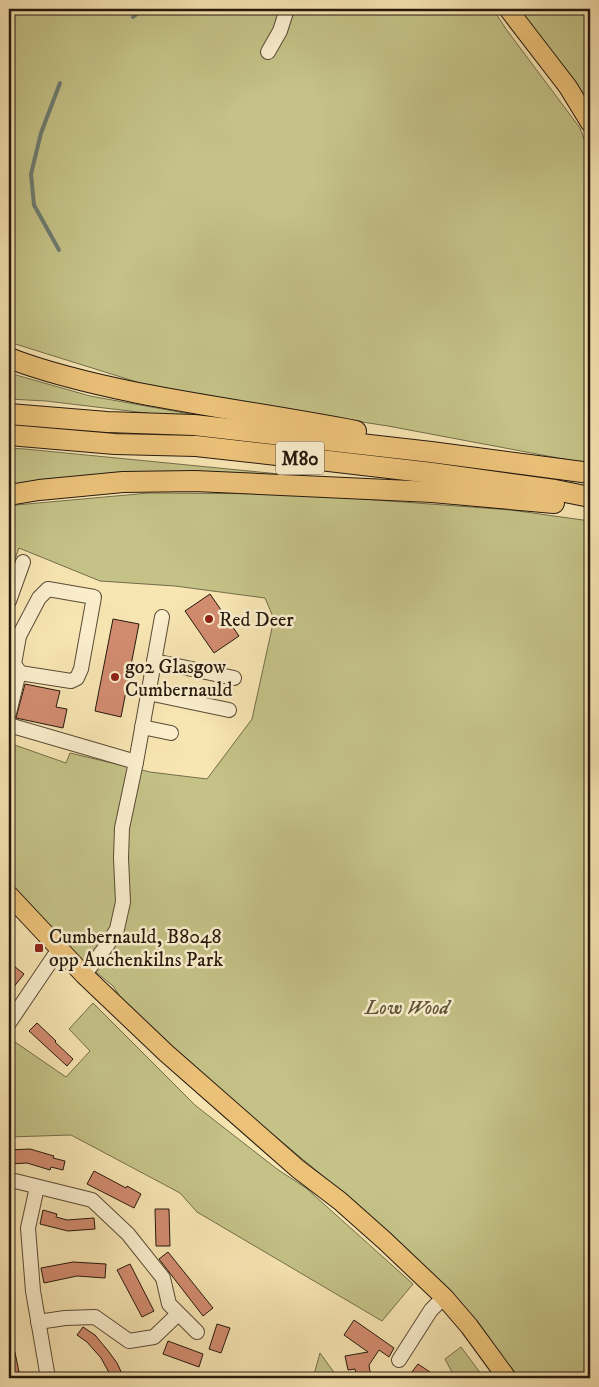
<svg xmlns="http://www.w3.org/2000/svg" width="599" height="1387" font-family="'IM FELL DW Pica',serif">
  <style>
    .green { fill: #c4c287; stroke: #746d4a }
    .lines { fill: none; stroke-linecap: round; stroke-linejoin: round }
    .stream { stroke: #6e7c71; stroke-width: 4 }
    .building { fill: #d28c70; stroke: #25180d }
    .minor-casing { stroke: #5a4b36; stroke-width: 16 }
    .major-casing { stroke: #25180d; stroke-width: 20 }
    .highway-casing { stroke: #25180d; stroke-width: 22 }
    .minor { stroke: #faeecd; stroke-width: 14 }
    .major { stroke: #ecc279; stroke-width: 18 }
    .highway { stroke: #ecc279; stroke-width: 20 }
    .poi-dot { fill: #8f2418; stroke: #faeecd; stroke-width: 2 }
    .labels { text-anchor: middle; stroke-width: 5; stroke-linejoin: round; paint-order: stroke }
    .shield { fill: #faeecd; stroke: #655847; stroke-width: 1 }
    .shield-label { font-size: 19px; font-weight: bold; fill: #25180d }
    .poi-label { font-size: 20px; fill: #25180d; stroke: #faeecd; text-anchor: start }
    .park-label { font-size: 20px; font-style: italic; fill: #5d5438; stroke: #faeecd }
  </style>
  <rect width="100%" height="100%" fill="#f7e5b2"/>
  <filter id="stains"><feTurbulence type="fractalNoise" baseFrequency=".004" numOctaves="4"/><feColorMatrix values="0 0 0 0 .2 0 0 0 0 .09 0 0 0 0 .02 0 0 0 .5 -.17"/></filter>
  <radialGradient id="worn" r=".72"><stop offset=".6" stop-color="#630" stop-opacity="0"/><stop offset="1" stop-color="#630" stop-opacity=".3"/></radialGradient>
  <!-- green -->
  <g class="green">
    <path d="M 22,9 L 493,9 L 506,29 L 580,128 L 590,155 L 590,464 L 388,426 L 172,393 L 9,342 L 9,14 Z"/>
    <path d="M 511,9 L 590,9 L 590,116 Z"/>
    <path d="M 9,373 L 90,396 L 196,415 L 196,419 L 46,401 L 9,399 Z"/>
    <path d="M 9,448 L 25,449 L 320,478 L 9,488 Z"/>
    <path d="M 149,493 L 295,494 L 511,510 L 590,521 L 590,1378 L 519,1378 L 490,1341 L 353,1201 L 163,1043 L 121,998 L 113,986 L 85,963 L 9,883 L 9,743 L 66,763 L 70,753 L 150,772 L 207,779 L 252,719 L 274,619 L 265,598 L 175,586 L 100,581 L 19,548 L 9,575 L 9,507 L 16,505 Z"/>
    <path d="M 93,1003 L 196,1106 L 277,1169 L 306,1188 L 413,1284 L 382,1321 L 197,1212 L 180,1193 L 71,1135 L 9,1137 L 9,1041 L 15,1042 L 66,1077 L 90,1051 L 69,1029 Z"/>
    <path d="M 461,1347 L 484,1378 L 455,1378 L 445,1359 Z"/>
    <path d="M 320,1353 L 338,1378 L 313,1378 Z"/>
  </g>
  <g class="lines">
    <!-- stream -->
    <g class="stream">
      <path d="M 133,17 L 143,9"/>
      <path d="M 59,250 L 34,205 L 31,174 L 41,133 L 60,83"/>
    </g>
  </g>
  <!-- building -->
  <g class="building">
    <path d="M 210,594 L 239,636 L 214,653 L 185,611 Z"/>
    <path d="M 113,619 L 139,624 L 121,717 L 95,711 Z"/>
    <path d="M 25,684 L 60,691 L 56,707 L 67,709 L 63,728 L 16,718 Z"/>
    <path d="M 9,962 L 24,974 L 9,993 Z"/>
    <path d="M 37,1023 L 56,1041 L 55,1042 L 73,1059 L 67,1066 L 29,1031 Z"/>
    <path d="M 30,1149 L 54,1156 L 53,1158 L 65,1161 L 63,1170 L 51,1167 L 50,1170 L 27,1163 L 9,1164 L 9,1150 Z"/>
    <path d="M 94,1171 L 126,1188 L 127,1186 L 141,1194 L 134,1208 L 87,1184 Z"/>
    <path d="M 155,1209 L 169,1209 L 170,1246 L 156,1246 Z"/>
    <path d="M 43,1210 L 57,1214 L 56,1217 L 67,1220 L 94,1218 L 95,1229 L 68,1231 L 40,1224 Z"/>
    <path d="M 168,1252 L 213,1308 L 203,1316 L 159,1259 Z"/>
    <path d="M 73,1262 L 106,1264 L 105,1278 L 77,1276 L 44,1283 L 41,1268 Z"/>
    <path d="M 130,1264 L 154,1311 L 142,1317 L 117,1270 Z"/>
    <path d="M 354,1320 L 394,1348 L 389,1357 L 379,1350 L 369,1365 L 371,1378 L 357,1378 L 355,1369 L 348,1370 L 345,1356 L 368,1352 L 344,1335 Z"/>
    <path d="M 217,1324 L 230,1328 L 221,1353 L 209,1349 Z"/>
    <path d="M 83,1327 L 95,1335 L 109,1352 L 117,1363 L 124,1378 L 112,1378 L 101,1358 L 87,1342 L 77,1335 Z"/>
    <path d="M 168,1341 L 203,1354 L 199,1367 L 163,1354 Z"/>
    <path d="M 13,1343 L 19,1372 L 9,1374 L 9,1344 Z"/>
    <path d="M 418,1364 L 439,1378 L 419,1378 L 411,1373 Z"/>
  </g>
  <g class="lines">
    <!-- minor casing -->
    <g class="minor-casing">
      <g id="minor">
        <path d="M 268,52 L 280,31 L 287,9"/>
        <path d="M 9,601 L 23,562"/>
        <path d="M 154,661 L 234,678"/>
        <path d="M 148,693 L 229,710"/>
        <path d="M 9,713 L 18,676 L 20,673 L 71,681 L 77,678 L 81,669 L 94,597 L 48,589 L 39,598 L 19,636 L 14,664 L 20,673"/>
        <path d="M 9,725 L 136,762"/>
        <path d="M 142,727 L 171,733"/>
        <path d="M 84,975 L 108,944 L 117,929 L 123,902 L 121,858 L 122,828 L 136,762 L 162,617"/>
        <path d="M 9,1023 L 59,949"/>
        <path d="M 15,1181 L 92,1200 L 128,1234 L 163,1278 L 169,1304 L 197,1332"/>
        <path d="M 37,1187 L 28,1228 L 33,1291 L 48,1378"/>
        <path d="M 38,1322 L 65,1318 L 95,1317 L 129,1341 L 154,1337 L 178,1314"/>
        <path d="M 399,1360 L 431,1310 L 444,1297"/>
      </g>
    </g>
    <!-- major casing -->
    <g class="major-casing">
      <g id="major">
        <path d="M 508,9 L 568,87 L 590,123"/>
        <path d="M 9,895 L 84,975 L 166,1053 L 298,1169 L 340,1201 L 385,1241 L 444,1297 L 469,1326 L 507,1378"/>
      </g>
    </g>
    <!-- highway casing -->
    <g class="highway-casing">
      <g id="highway">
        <path d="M 9,358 C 50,374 94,384 138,393 C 210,407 283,417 356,431"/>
        <path d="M 9,414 L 107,422 L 194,425 L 431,452 L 590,473"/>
        <path d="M 9,435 L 115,444 L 196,446 L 303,458 L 432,473 L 555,490 L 590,497"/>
        <path d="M 9,495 L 39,490 L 123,482 L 195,481 L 432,492 L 554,503"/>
      </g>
    </g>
    <!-- minor -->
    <use href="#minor" class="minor"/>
    <!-- major -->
    <use href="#major" class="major"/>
    <!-- highway -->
    <use href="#highway" class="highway"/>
  </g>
  <!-- markers -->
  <g class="poi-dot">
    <circle cx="209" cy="619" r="5"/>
    <circle cx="115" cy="677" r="5"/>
    <rect x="34" y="943" width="10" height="10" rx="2.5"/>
  </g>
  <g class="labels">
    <!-- shield labels -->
    <rect class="shield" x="276" y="441.5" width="48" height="33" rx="4"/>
    <g class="shield-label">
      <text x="300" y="465">M80</text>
    </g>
    <!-- poi labels -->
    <g class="poi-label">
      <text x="219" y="626">Red Deer</text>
      <text x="125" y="673">go2 Glasgow<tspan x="125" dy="23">Cumbernauld</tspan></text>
      <text x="49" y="943">Cumbernauld, B8048<tspan x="49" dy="23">opp Auchenkilns Park</tspan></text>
    </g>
    <!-- park labels -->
    <g class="park-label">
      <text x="407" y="1014">Low Wood</text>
    </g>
  </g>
  <!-- margin -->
  <rect width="599" height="1387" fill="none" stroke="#f7e5b2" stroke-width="30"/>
  <rect x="10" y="10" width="579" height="1367" fill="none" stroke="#25180d" stroke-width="2.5"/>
  <rect x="15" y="15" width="569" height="1357" fill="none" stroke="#25180d"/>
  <rect width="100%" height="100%" filter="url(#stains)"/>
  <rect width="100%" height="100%" fill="url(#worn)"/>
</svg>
